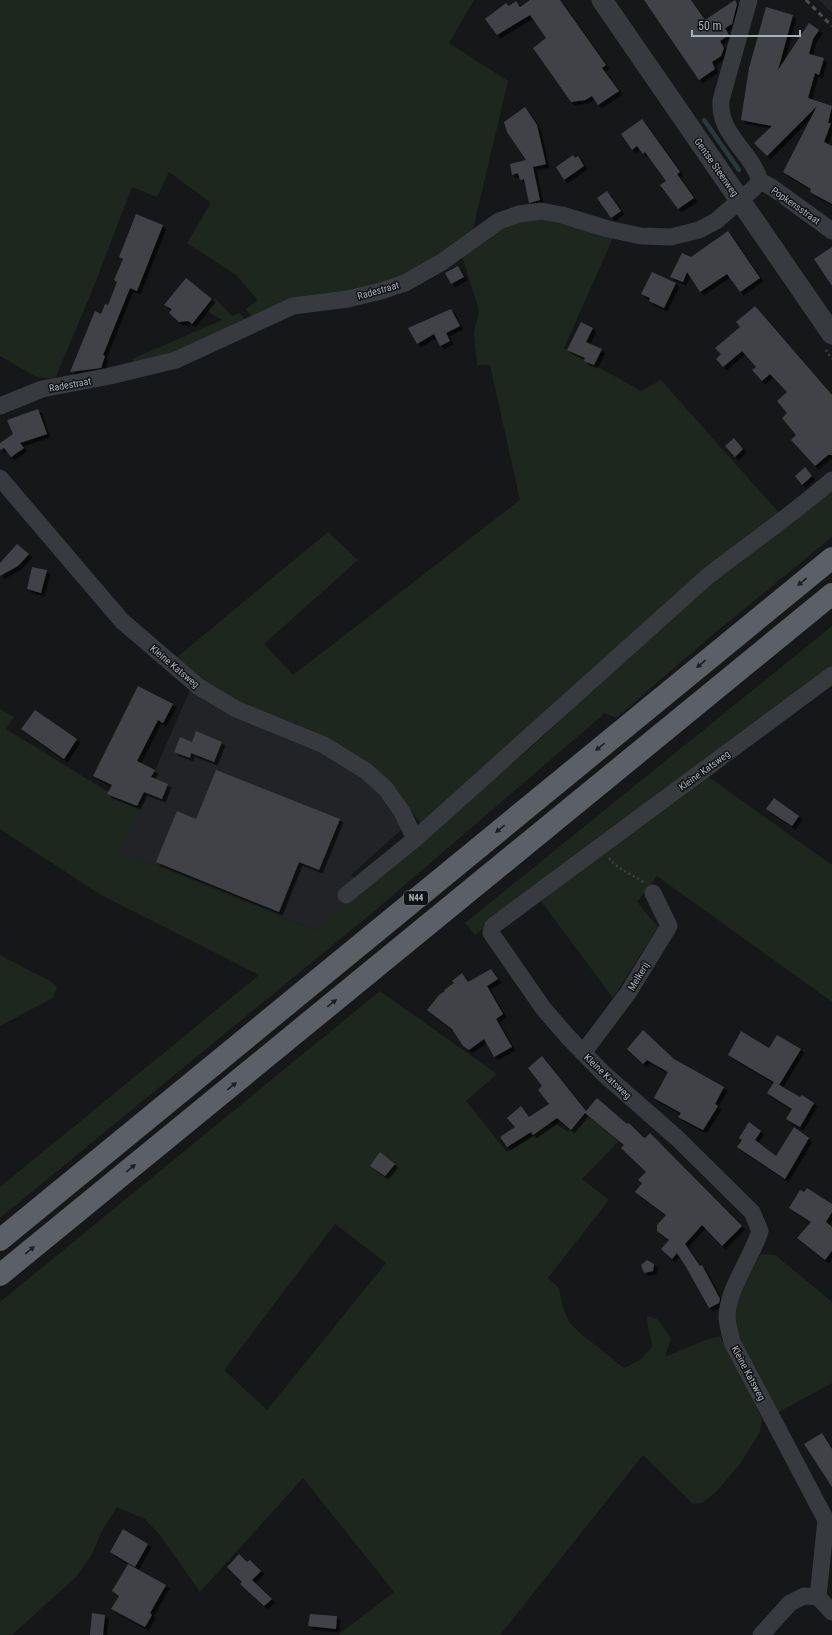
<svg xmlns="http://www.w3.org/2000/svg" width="832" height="1635" font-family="'Roboto Condensed',sans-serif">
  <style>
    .built { fill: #222326 }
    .green { fill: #1e271e; fill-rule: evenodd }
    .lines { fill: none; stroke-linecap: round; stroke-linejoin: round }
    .stream { stroke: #2b393e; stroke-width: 4.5 }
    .building { fill: #404246; filter: url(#shadow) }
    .path { stroke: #3d4145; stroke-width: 2.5; stroke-dasharray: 2 3; stroke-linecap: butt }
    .minor { stroke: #373a3e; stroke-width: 17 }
    .tertiary { stroke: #373a3e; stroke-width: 21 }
    .trunk { stroke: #5b6066; stroke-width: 22 }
    .rail { stroke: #4a4e53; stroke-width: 3; stroke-dasharray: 5 4; stroke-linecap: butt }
    .oneway { fill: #1c1e20 }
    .labels { text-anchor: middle; stroke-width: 3; stroke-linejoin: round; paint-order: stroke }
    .shield { fill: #111214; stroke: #7a8188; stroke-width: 1 }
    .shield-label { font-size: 9px; font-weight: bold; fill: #a7b1ba }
    .street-label { font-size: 10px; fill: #a7b1ba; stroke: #111214 }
  </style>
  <defs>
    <filter id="shadow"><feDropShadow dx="3.5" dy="3.5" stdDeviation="0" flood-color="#0009"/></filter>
  </defs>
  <rect width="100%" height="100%" fill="#161719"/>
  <!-- built -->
  <g class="built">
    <path d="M 819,0 L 832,0 L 832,13 Z"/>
    <path d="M 190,690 L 327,754 L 382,792 L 403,828 L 351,875 L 364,890 L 315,930 L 158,866 L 118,855 Z"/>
  </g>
  <!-- green -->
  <g class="green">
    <path d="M 0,0 L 474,0 L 449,43 L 508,81 L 473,229 L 455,247 L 418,273 L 252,318 L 246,309 L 258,300 L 236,275 L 187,243 L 211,203 L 169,172 L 157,197 L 132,187 L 94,286 L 55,379 L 36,377 L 0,356 Z"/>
    <path d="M 539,218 L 613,238 L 564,348 L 641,391 L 661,380 L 781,515 L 424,827 L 378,773 L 295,729 L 297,721 L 293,725 L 247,707 L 212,687 L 176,658 L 328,532 L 358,560 L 264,644 L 293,675 L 520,500 L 490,365 L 477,365 L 474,333 L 479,310 L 462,256 L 499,227 Z"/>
    <path d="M 215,298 L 232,316 L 240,313 L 246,322 L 192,350 L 134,363 L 132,359 L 222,320 L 205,310 Z"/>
    <path d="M 832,486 L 832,537 L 711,636 L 616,718 L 605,713 L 378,908 L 0,1218 L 0,1187 L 259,975 L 101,895 L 0,829 L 0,709 L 14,717 L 6,729 L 126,803 L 139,808 L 119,855 L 158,866 L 315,930 L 535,744 L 637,648 L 757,543 Z"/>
    <path d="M 832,626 L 832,667 L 505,911 L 475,935 L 465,923 Z"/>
    <path d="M 706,775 L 832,865 L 832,1002 L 657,876 L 637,902 L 658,927 L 613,998 L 538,897 Z"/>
    <path d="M 0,955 L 50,981 L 57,987 L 53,998 L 0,1026 Z"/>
    <path d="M 380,991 L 497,1074 L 466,1101 L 507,1152 L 553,1122 L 568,1132 L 587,1114 L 619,1141 L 582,1179 L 609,1200 L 548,1278 L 559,1288 L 563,1308 L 569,1322 L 580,1333 L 624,1368 L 640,1360 L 652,1347 C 651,1336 647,1327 647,1316 L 657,1319 L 671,1338 L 665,1357 L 703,1341 L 720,1336 L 746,1384 L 762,1419 L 760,1432 L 740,1464 L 716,1492 L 702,1503 L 693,1504 L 643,1455 L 500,1635 L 338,1635 L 394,1592 L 303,1478 L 200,1592 L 160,1535 L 145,1519 L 117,1507 L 103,1529 L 91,1556 L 76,1577 L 12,1635 L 0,1635 L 0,1302 ZM 335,1224 L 386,1263 L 267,1410 L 224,1370 Z"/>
    <path d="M 761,1254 L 775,1255 L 832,1302 L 832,1383 L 777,1413 C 767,1393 736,1344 735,1325 C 733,1299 750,1275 761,1254 Z"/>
  </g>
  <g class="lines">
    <!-- stream -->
    <path class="stream" d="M 704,120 L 739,170"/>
  </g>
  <!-- building -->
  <g class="building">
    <path d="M 530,0 L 560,0 L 606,65 L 602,68 L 619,91 L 598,105 L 592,96 L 585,100 L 571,102 L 533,48 L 546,38 L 530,15 L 497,35 L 485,19 L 506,3 L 509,6 L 516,1 L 520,7 Z"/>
    <path d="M 644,0 L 691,0 L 705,20 L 735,0 L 737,4 L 732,24 L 725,28 L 729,35 L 720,41 L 724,48 L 721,56 L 712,62 L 715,69 L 699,80 Z"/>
    <path d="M 766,7 L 793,15 L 778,70 L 809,23 L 819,30 L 813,39 L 809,54 L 824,58 L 819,75 L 815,73 L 808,98 L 832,106 L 828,123 L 831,123 L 824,142 L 832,146 L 832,204 L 810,192 L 811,189 L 783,172 L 817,106 L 767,156 L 754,143 L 772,126 L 741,120 L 749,68 Z"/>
    <path d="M 525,107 L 537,125 L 546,164 L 533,167 L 540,200 L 529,203 L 524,179 L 520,180 L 518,173 L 512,175 L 510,164 L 526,160 L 507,132 L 504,122 Z"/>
    <path d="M 642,119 L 680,172 L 677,174 L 694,198 L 678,209 L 660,185 L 666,181 L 645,152 L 643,154 L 637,146 L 632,150 L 621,134 Z"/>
    <path d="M 573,155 L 575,158 L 578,156 L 584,166 L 564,180 L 556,167 Z"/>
    <path d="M 607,191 L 621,211 L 611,218 L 597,198 Z"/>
    <path d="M 136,214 L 163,225 L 137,291 L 130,288 L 103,355 L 105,356 L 101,368 L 70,372 L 95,311 L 101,314 L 105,304 L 108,305 L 117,282 L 114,280 L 123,259 L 119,257 Z"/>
    <path d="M 728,231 L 760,278 L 740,292 L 727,274 L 700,292 L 687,272 L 683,282 L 670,277 L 682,253 L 691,257 Z"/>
    <path d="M 832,247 L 832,286 L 814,259 Z"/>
    <path d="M 458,266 L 464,277 L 451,284 L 445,273 Z"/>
    <path d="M 652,272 L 676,283 L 664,308 L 649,301 L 650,298 L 641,294 Z"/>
    <path d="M 186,278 L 212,299 L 192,324 L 188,321 L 179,322 L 169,313 L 172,309 L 164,305 Z"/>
    <path d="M 755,306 L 832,395 L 832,455 L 828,455 L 815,466 L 791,440 L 796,435 L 782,418 L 787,413 L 777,401 L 787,392 L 770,374 L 762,381 L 752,370 L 756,367 L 742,351 L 723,367 L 716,359 L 721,354 L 715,348 L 740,327 L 736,322 Z"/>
    <path d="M 451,309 L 460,326 L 446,333 L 450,341 L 440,346 L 434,334 L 417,344 L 408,328 Z"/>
    <path d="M 581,322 L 593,328 L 586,342 L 602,349 L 594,365 L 584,361 L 585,358 L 567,350 Z"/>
    <path d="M 38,409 L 47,434 L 20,443 L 24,448 L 11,457 L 4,448 L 0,450 L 0,443 L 13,434 L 7,420 Z"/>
    <path d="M 734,438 L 743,449 L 735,457 L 725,446 Z"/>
    <path d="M 805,467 L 812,476 L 802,485 L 795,476 Z"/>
    <path d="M 17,544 L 29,554 L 18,566 L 0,576 L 0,563 Z"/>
    <path d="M 32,567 L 47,570 L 41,593 L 27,589 Z"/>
    <path d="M 138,686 L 173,704 L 163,723 L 158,720 L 137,761 L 155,770 L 151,777 L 168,784 L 162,799 L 144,792 L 137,806 L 107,794 L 112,785 L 93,776 Z"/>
    <path d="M 35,710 L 77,739 L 64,759 L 21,729 Z"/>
    <path d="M 196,731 L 222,742 L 214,762 L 191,753 L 190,758 L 174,752 L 180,737 L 192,742 Z"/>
    <path d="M 216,770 L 340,819 L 319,870 L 299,862 L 279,912 L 156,862 L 177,811 L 196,819 Z"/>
    <path d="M 774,798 L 799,816 L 792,826 L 766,809 Z"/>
    <path d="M 491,969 L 498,979 L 487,986 L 503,1014 L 496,1019 L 512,1047 L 494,1057 L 484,1039 L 469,1050 L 463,1046 L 452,1029 L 427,1010 L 439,995 L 445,991 L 444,990 L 454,983 L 452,981 L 462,973 L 468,982 Z"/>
    <path d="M 643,1030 L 674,1059 L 724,1087 L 715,1104 L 718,1106 L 703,1130 L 678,1117 L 681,1113 L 654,1098 L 668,1072 L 647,1060 L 643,1064 L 627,1049 Z"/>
    <path d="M 741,1031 L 769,1048 L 777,1035 L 801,1049 L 779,1085 L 728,1055 Z"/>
    <path d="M 542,1056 L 586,1111 L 597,1098 L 627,1124 L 629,1123 L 643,1137 L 645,1138 L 650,1133 L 742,1226 L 722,1246 L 702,1225 L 685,1244 L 700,1266 L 702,1265 L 720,1299 L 719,1303 L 709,1308 L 686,1267 L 677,1253 L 672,1259 L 661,1249 L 669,1240 L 657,1231 L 657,1225 L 666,1215 L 635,1192 L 642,1183 L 638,1180 L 646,1172 L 621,1148 L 624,1145 L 585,1113 L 571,1130 L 557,1118 L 533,1135 L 531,1132 L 507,1147 L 500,1137 L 515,1127 L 507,1118 L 521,1106 L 529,1117 L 549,1104 L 538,1090 L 542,1086 L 528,1068 Z"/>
    <path d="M 774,1082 L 800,1097 L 802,1095 L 814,1103 L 800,1127 L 786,1119 L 792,1109 L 767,1093 Z"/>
    <path d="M 749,1122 L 761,1131 L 755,1140 L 776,1156 L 794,1127 L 809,1138 L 785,1179 L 737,1147 L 742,1140 L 739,1138 Z"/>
    <path d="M 380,1152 L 395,1164 L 385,1176 L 370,1166 Z"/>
    <path d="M 807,1188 L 832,1204 L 832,1212 L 826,1222 L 832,1227 L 832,1251 L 825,1260 L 797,1238 L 811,1222 L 789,1208 L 800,1190 L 804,1192 Z"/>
    <path d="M 647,1260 L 654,1264 L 653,1271 L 644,1273 L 641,1265 Z"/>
    <path d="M 822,1433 L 832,1449 L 832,1487 L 804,1444 Z"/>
    <path d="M 123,1529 L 148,1544 L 135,1567 L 110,1552 Z"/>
    <path d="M 239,1554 L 247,1562 L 250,1560 L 261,1571 L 252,1580 L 272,1599 L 264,1606 L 240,1584 L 242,1582 L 227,1567 Z"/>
    <path d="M 128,1564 L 166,1585 L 150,1613 L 152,1615 L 145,1627 L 111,1609 L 119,1596 L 112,1591 Z"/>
    <path d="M 92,1613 L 105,1615 L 103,1635 L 90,1635 Z"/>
    <path d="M 310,1614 L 337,1616 L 336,1629 L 308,1626 Z"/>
  </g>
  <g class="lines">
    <!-- path -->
    <g class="path">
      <path d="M 826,350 L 832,359"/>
      <path d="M 609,858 C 618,870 631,873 643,882"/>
    </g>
    <!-- minor -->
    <g class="minor">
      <path d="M 749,0 L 721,100 C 718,135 751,150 760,181"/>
      <path d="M 760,181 L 773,188 L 832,231"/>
      <path d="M 0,406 L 42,389 L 110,376 L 176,360 L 293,306 L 348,299 L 381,291 L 405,283 L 442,262 L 499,221 L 519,214 L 541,211 L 562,215 L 608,229 L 641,236 L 671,237 L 699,230 L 716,221 L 753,189 L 760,181"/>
      <path d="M 0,478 L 122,621 L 199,687 L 236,709 L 324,745 L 366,771 L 386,789 L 402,812 L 415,839"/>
      <path d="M 346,895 L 415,839 L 708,576 C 749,544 792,515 832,480"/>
      <path d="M 583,1053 L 628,993 L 669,926 L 653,893"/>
      <path d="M 818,1597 L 826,1520 L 732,1342 C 730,1334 728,1326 727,1318 C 727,1289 752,1258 760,1231 L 752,1212 L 677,1138 L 604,1074 L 568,1037 L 543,1008 L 491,933 L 493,926 L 832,675"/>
      <path d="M 818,1597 L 832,1612"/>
      <path d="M 761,1635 L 790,1603 L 804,1596 L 818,1597"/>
    </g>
    <!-- tertiary -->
    <path class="tertiary" d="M 602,0 L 832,334"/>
    <!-- trunk -->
    <g class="trunk">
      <path d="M 0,1240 L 832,558"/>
      <path d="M 0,1275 L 832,594"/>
    </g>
    <!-- rail -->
    <path class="rail" d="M 806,0 L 832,26"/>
  </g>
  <!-- one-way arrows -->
  <defs><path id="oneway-solid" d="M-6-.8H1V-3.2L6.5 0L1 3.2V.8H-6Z"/></defs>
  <g class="oneway">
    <use href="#oneway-solid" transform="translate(802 582) rotate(141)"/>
    <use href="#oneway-solid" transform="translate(701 664) rotate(141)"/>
    <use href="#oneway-solid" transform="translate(600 747) rotate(141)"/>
    <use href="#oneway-solid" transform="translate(500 829) rotate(141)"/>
    <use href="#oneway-solid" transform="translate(332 1003) rotate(-39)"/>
    <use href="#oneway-solid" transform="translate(232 1086) rotate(-39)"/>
    <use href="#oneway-solid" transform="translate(131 1168) rotate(-39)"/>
    <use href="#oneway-solid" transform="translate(30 1250) rotate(-39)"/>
  </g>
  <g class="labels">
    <!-- shield labels -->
    <rect class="shield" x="404" y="891" width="24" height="14" rx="3"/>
    <g class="shield-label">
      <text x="416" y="901">N44</text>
    </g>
    <!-- street labels -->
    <g class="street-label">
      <text transform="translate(717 167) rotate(55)" y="4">Gentse Steenweg</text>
      <text transform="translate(796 205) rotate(35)" y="4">Popkensstraat</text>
      <text transform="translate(378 290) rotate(-16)" y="4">Radestraat</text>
      <text transform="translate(70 384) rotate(-10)" y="4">Radestraat</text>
      <text transform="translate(175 666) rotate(40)" y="4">Kleine Katsweg</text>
      <text transform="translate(704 770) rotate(-36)" y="4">Kleine Katsweg</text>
      <text transform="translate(638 976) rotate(-59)" y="4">Melkerij</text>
      <text transform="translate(608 1076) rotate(43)" y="4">Kleine Katsweg</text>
      <text transform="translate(749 1373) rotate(62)" y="4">Kleine Katsweg</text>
    </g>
  </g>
  <!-- scale -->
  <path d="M692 30v6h108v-6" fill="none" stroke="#a7b1ba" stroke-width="2"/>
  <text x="698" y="30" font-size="12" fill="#a7b1ba" stroke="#111214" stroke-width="3" paint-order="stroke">50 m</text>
</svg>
